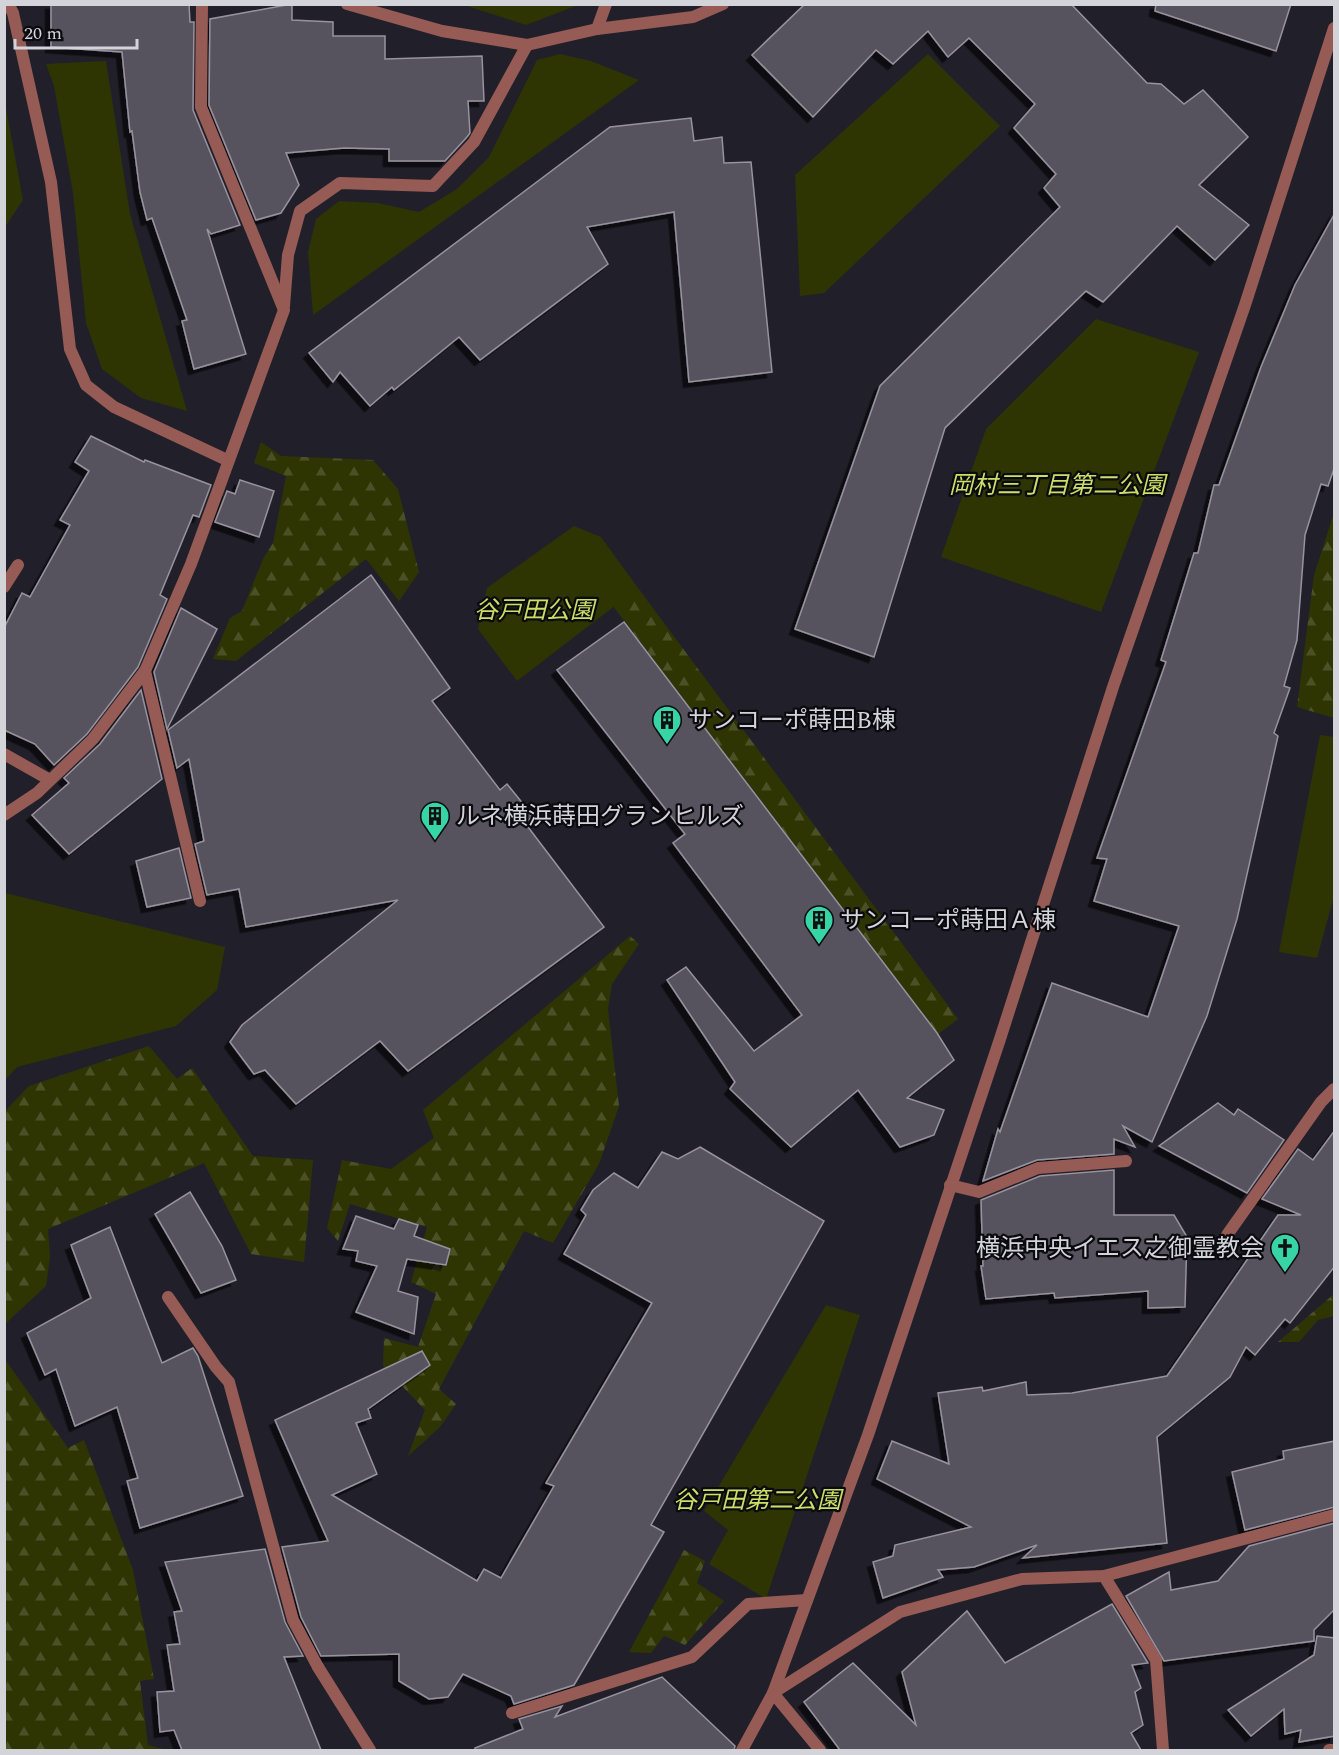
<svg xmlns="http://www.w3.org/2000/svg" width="1339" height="1755" font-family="Spectral,'Noto Sans JP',serif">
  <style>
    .forest { fill: url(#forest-firs) }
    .green { fill: #2e3502 }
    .building { fill: #57525e; stroke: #98929f; stroke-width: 1.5; filter: url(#shadow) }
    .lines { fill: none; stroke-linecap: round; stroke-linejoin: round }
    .lane { stroke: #965b54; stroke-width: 12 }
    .street { stroke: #965b54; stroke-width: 12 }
    .labels { text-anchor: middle; stroke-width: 4.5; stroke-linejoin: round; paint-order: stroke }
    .park-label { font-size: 24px; font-style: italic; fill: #cbdf67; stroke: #0b0a0f }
    .poi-label { font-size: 24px; fill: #d3d3da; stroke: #0b0a0f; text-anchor: start }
  </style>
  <defs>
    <pattern id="forest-firs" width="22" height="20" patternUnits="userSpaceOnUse" patternTransform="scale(1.5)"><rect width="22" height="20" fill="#2e3502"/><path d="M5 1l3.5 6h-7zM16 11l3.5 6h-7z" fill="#4b5126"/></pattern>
    <filter id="shadow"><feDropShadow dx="-5.5" dy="5.5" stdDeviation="0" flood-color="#0009"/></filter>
  </defs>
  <rect width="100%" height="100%" fill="#21202a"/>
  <!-- forest -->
  <g class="forest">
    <path d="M 261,442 L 281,456 L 373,460 L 398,489 L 419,572 L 399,601 L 366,559 L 236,661 L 213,659 L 230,618 L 242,611 L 263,559 L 273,543 L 286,476 L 254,463 Z"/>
    <path d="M 1334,513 L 1334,718 L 1297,707 L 1314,575 Z"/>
    <path d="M 638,588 L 958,1019 L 938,1034 L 613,606 Z"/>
    <path d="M 630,936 L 639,944 L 612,984 L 608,1009 L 619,1106 L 599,1164 L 553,1243 L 524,1231 L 439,1389 L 456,1404 L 440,1427 L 408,1456 L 425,1410 L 383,1366 L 384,1338 L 418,1347 L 436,1294 L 411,1282 L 427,1227 L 350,1204 L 338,1241 L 327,1228 L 342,1160 L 391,1169 L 434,1138 L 423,1110 Z"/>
    <path d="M 149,1046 L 177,1079 L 192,1068 L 253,1156 L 313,1160 L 304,1262 L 251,1254 L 204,1163 L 48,1229 L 50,1257 L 46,1286 L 5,1324 L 5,1111 L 29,1086 Z"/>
    <path d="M 1334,1294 L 1334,1316 L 1318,1320 L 1299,1342 L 1278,1342 Z"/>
    <path d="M 4,1358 L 68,1448 L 84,1440 L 133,1570 L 154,1679 L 140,1681 L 148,1745 L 167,1750 L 5,1750 Z"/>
    <path d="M 684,1550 L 705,1561 L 697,1583 L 724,1601 L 685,1645 L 664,1636 L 651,1653 L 629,1652 Z"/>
  </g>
  <!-- green -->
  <g class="green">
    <path d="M 464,5 L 578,5 L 526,25 Z"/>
    <path d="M 560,54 L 591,61 L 639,80 L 313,315 L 308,252 L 316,219 L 339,201 L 378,203 L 419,212 L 457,189 L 489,157 L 537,60 Z"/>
    <path d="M 928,54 L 1000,126 L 824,293 L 800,296 L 795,175 Z"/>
    <path d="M 106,61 L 130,214 L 187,411 L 141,398 L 102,369 L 86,323 L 73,193 L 54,86 L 46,64 Z"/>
    <path d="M 5,103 L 23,200 L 5,227 L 4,227 Z"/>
    <path d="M 1096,319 L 1199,352 L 1101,612 L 941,557 L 986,429 Z"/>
    <path d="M 574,526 L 601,537 L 638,588 L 517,681 L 478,629 L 487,588 Z"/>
    <path d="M 1320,735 L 1334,737 L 1334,896 L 1317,958 L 1279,952 Z"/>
    <path d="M 5,893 L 225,947 L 217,990 L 176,1026 L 17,1067 L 5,1080 Z"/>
    <path d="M 826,1305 L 860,1315 L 766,1599 L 709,1564 L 728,1530 L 704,1511 Z"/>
  </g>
  <!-- building -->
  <g class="building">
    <path d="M 51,4 L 189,4 L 190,22 L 194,22 L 193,110 L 240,225 L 211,234 L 207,229 L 246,354 L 194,369 L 182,321 L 187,320 L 152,218 L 147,220 L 140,192 L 132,131 L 130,132 L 122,52 L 51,47 Z"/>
    <path d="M 292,4 L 292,20 L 333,22 L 333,36 L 385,36 L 385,59 L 482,56 L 484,101 L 468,101 L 470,133 L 467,137 L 445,161 L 389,161 L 389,149 L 344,148 L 286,153 L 299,185 L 281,213 L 256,220 L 209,105 L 210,19 Z"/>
    <path d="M 805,4 L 1071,4 L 1147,83 L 1161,84 L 1184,104 L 1203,90 L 1248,137 L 1199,185 L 1249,225 L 1215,260 L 1177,226 L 1103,302 L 1086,291 L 945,428 L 874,657 L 795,629 L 880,386 L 1060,207 L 1044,188 L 1056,174 L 1014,128 L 1035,104 L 969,38 L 948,57 L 928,31 L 893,64 L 876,50 L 813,117 L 752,55 Z"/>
    <path d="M 1156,4 L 1291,4 L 1276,51 L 1155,11 Z"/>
    <path d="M 691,118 L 694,141 L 722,137 L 724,163 L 751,162 L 772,372 L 689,382 L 674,212 L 587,227 L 608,264 L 480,360 L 459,337 L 394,390 L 392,387 L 370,406 L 340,372 L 333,382 L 309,353 L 610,127 Z"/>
    <path d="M 1335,213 L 1335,466 L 1328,486 L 1321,484 L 1305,535 L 1297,640 L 1284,686 L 1290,688 L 1274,733 L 1278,736 L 1237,919 L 1207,1016 L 1152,1142 L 1123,1126 L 1135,1147 L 1114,1139 L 1114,1154 L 1037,1160 L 983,1181 L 998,1129 L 1000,1132 L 1052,983 L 1148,1017 L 1179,926 L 1094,901 L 1107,859 L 1097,858 L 1166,662 L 1161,660 L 1194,553 L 1198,553 L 1214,485 L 1219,485 L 1261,367 L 1295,285 Z"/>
    <path d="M 91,436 L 144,462 L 145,460 L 211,485 L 199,517 L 193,515 L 160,595 L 167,599 L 138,667 L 87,734 L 54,765 L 35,744 L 4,730 L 4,628 L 22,593 L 30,597 L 70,525 L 60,520 L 89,471 L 75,462 Z"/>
    <path d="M 240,480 L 274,491 L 259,537 L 215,522 L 227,491 L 235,494 Z"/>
    <path d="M 371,575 L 450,688 L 432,701 L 500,790 L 507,784 L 520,800 L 532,817 L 525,823 L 604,927 L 408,1071 L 380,1041 L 296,1104 L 265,1070 L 254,1074 L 230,1042 L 242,1025 L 398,900 L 246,927 L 239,889 L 207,895 L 195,844 L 204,841 L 189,759 L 177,768 L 168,730 Z"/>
    <path d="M 181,608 L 217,629 L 167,729 L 154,672 Z"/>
    <path d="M 624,622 L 937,1033 L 954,1060 L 907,1098 L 944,1110 L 934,1135 L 900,1147 L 858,1090 L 791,1147 L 730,1089 L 735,1082 L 667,980 L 686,967 L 754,1051 L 802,1015 L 673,843 L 685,834 L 557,670 Z"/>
    <path d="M 141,690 L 162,779 L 69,854 L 32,815 L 69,783 L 64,778 L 100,744 Z"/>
    <path d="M 179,848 L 191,898 L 147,907 L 136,861 Z"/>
    <path d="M 1218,1103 L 1234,1115 L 1238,1109 L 1284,1140 L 1247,1193 L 1159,1146 Z"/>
    <path d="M 1335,1130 L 1335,1266 L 1290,1323 L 1285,1319 L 1255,1355 L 1246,1347 L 1230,1377 L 1157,1437 L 1167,1543 L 1023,1558 L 1037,1545 L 974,1567 L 938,1570 L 943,1577 L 883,1598 L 873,1562 L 893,1556 L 895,1545 L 971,1527 L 877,1479 L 892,1441 L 949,1464 L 938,1393 L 982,1387 L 983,1391 L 1026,1382 L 1027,1395 L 1072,1393 L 1167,1376 L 1278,1215 L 1301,1215 L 1262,1199 L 1298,1149 L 1313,1160 Z"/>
    <path d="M 700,1147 L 824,1221 L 651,1525 L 664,1532 L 574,1685 L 514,1704 L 511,1696 L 463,1674 L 448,1697 L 429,1699 L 399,1681 L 399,1654 L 321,1656 L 301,1617 L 282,1547 L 328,1541 L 275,1420 L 422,1351 L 430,1365 L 368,1409 L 371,1418 L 356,1423 L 377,1474 L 332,1495 L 477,1581 L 484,1569 L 501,1578 L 554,1486 L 546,1483 L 652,1303 L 564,1254 L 586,1215 L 581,1210 L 593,1190 L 614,1173 L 638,1188 L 662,1152 L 678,1159 Z"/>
    <path d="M 1114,1170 L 1114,1215 L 1174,1215 L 1187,1237 L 1185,1307 L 1148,1308 L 1148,1291 L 1055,1298 L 1054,1293 L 986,1299 L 981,1266 L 983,1266 L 981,1200 L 1040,1176 Z"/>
    <path d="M 190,1192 L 222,1246 L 236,1280 L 201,1293 L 155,1214 Z"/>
    <path d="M 356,1216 L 394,1229 L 399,1219 L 418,1225 L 414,1236 L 450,1249 L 446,1265 L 407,1259 L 398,1291 L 418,1297 L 414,1334 L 356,1312 L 377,1266 L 356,1261 L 358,1251 L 343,1249 Z"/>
    <path d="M 110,1227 L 162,1363 L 193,1348 L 198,1356 L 243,1496 L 140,1528 L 127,1481 L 138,1478 L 117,1407 L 75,1426 L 56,1369 L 45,1375 L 27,1333 L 91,1298 L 71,1245 Z"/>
    <path d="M 1335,1441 L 1335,1507 L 1245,1530 L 1232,1472 L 1284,1459 L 1283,1451 Z"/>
    <path d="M 1335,1523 L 1335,1609 L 1314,1630 L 1314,1641 L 1164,1661 L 1126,1596 L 1169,1572 L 1171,1590 L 1218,1581 L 1249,1546 Z"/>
    <path d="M 265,1549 L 285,1622 L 303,1656 L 284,1657 L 321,1750 L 182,1750 L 174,1730 L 160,1732 L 157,1692 L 174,1691 L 167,1645 L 180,1644 L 174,1612 L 182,1611 L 165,1562 Z"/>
    <path d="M 1112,1604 L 1148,1663 L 1132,1665 L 1141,1688 L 1135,1692 L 1143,1725 L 1131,1733 L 1141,1750 L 840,1750 L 804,1702 L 853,1663 L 916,1725 L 902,1672 L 967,1611 L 1005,1663 Z"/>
    <path d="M 1317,1636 L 1335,1638 L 1335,1736 L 1299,1742 L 1301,1730 L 1285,1734 L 1284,1709 L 1251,1736 L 1228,1710 L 1314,1655 Z"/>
    <path d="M 662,1677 L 735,1746 L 734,1750 L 475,1750 L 475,1748 L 523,1729 L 519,1719 L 562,1706 L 555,1717 Z"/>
  </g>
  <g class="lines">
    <!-- lane -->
    <g class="lane">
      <path d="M 597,29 L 606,4"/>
      <path d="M 4,587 L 18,565"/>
      <path d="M 145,671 L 200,901"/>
      <path d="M 4,754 L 50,780"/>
      <path d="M 950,1185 L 979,1192 L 1038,1168 L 1126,1161"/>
      <path d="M 168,1297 L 216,1367 L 229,1382 L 293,1620 L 318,1667"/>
      <path d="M 1104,1576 L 1156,1660 L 1163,1750"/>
      <path d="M 512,1713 L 692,1657 L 748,1604 L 807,1600"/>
      <path d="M 1329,1750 L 1334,1750"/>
    </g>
    <!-- street -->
    <g class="street">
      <path d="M 8,4 L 13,13 L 51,182 L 70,349 L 86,385 L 114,407 L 227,460"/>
      <path d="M 347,4 L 442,31 L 527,45 L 597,29 L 693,17 L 723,4"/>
      <path d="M 284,306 L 288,255 L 300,211 L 340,183 L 433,186 L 474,142 L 527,45"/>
      <path d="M 4,815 L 37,793 L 93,739 L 145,671 L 191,564 L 284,310 L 201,107 L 202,4"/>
      <path d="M 1227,1235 L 1321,1102 L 1334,1089"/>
      <path d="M 318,1667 L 370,1750"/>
      <path d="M 742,1750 L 773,1693 L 868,1435 L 1000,1039 L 1113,687 L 1245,305 L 1334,28"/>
      <path d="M 820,1750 L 773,1693 L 900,1612 L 1022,1579 L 1104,1576 L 1334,1515"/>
    </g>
  </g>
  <!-- icons -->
  <defs>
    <g id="building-pin" transform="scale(1.5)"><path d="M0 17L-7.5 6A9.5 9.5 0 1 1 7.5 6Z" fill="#37d4a6" stroke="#0b0a0f"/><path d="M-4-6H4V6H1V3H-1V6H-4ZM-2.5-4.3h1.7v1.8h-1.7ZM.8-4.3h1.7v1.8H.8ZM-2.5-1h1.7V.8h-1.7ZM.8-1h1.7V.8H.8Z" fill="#111"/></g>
    <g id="church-pin" transform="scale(1.5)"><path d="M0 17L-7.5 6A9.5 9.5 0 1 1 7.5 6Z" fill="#37d4a6" stroke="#0b0a0f"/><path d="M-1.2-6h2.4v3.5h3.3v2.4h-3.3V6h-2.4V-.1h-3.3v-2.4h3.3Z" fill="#111"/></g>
  </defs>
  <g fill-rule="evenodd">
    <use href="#building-pin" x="667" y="720"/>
    <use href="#building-pin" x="435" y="816"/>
    <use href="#building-pin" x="819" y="920"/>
    <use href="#church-pin" x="1285" y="1248"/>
  </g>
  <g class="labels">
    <!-- park labels -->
    <g class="park-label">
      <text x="1057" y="493">岡村三丁目第二公園</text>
      <text x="534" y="618">谷戸田公園</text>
      <text x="757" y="1508">谷戸田第二公園</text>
    </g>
    <!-- poi labels -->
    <g class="poi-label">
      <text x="688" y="728">サンコーポ蒔田B棟</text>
      <text x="456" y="824">ルネ横浜蒔田グランヒルズ</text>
      <text x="840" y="928">サンコーポ蒔田Ａ棟</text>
      <text x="1264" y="1256" text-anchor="end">横浜中央イエス之御霊教会</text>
    </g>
  </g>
  <!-- border -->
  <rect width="1339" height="1755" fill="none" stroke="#d3d3da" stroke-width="12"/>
  <!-- scale -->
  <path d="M15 39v9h122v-9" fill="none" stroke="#d3d3da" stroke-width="3"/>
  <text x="24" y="39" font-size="18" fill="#d3d3da" stroke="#0b0a0f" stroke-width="4.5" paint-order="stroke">20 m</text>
</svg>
